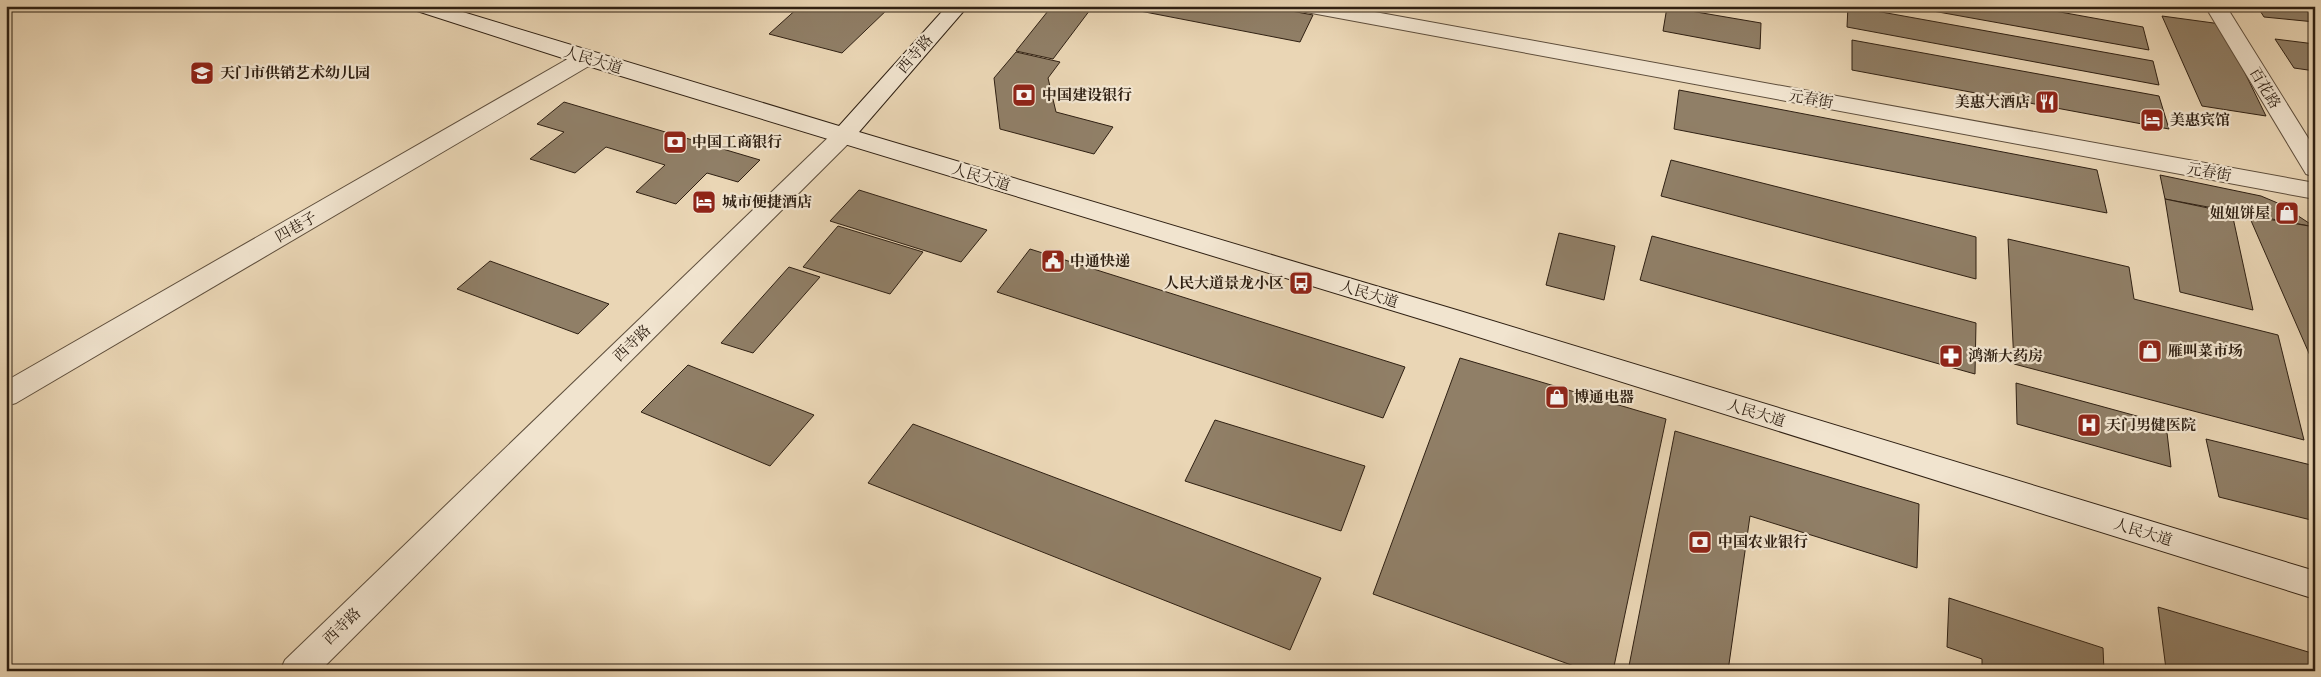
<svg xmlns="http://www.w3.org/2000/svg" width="2321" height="677" font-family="Vollkorn,'Noto Serif SC',serif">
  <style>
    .building { fill: #907f67; stroke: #2f2013 }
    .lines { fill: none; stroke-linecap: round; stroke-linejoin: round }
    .street-casing { stroke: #5e4e3c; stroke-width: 2 }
    .secondary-casing { stroke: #2f2013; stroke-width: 2 }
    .street { fill: #f1e4cf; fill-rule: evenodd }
    .secondary { fill: #f1e4cf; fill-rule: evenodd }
    .labels { text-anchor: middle; stroke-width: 4.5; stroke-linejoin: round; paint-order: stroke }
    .street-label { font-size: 15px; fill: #2f2013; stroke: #f1e4cf }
    .poi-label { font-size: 15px; font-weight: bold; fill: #2f2013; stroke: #f1e4cf; text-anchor: start }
  </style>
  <rect width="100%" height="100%" fill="#ead6b5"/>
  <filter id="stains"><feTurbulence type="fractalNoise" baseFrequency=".004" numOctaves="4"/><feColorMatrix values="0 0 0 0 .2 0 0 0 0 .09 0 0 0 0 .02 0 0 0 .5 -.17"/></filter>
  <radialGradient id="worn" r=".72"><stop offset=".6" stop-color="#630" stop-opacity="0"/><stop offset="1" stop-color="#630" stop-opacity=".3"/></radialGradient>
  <!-- building -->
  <g class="building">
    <path d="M 800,6 L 891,6 L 842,53 L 769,34 Z"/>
    <path d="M 1052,6 L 1093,6 L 1053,59 L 1016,51 Z"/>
    <path d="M 1114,6 L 1264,6 L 1313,15 L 1300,42 Z"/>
    <path d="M 1848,6 L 2153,61 L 2159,85 L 1847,27 Z"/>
    <path d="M 1905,6 L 2027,6 L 2143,27 L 2149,50 Z"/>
    <path d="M 2257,6 L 2315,6 L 2315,22 L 2264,17 Z"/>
    <path d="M 1667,7 L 1761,23 L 1760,49 L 1663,31 Z"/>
    <path d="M 2162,16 L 2221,24 L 2266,116 L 2202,106 Z"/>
    <path d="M 2275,39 L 2315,44 L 2315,71 L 2294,68 Z"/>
    <path d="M 1852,40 L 2159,96 L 2169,129 L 1852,70 Z"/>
    <path d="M 1016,52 L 1060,62 L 1048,78 L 1056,112 L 1113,127 L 1094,154 L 1000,129 L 994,78 Z"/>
    <path d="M 1679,90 L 2097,170 L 2107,213 L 1674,129 Z"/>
    <path d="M 564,102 L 760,160 L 738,182 L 707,173 L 676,204 L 636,192 L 665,165 L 606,147 L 575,173 L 530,159 L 564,132 L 537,124 Z"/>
    <path d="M 1671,160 L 1976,237 L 1976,279 L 1661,196 Z"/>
    <path d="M 2160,175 L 2261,196 L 2280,204 L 2315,227 L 2165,199 Z"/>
    <path d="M 859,190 L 987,230 L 961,262 L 830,221 Z"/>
    <path d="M 2165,199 L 2232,213 L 2253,310 L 2180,292 Z"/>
    <path d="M 2249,216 L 2315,227 L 2315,367 Z"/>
    <path d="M 838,226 L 923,252 L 890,294 L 803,267 Z"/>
    <path d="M 1559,233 L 1615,246 L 1604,300 L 1546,285 Z"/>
    <path d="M 1652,236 L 1976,323 L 1975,374 L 1640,280 Z"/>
    <path d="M 2008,239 L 2129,267 L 2134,299 L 2278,335 L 2304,440 L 2014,364 Z"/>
    <path d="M 1030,249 L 1405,367 L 1383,418 L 997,292 Z"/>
    <path d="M 490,261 L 609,304 L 578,334 L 457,289 Z"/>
    <path d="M 789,267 L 820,277 L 753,353 L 721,343 Z"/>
    <path d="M 1460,358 L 1666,419 L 1613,671 L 1588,671 L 1373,594 Z"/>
    <path d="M 688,365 L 814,415 L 770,466 L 641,412 Z"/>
    <path d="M 2016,383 L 2166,424 L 2171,467 L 2017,424 Z"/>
    <path d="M 1215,420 L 1365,466 L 1341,531 L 1185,481 Z"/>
    <path d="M 913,424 L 1321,578 L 1290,650 L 868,483 Z"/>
    <path d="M 1675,431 L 1919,504 L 1917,568 L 1750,516 L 1728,671 L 1628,671 Z"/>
    <path d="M 2206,439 L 2315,466 L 2315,521 L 2219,497 Z"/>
    <path d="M 1949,598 L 2103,648 L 2104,671 L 1982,671 L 1982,659 L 1947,647 Z"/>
    <path d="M 2158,607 L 2315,654 L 2315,671 L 2166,669 Z"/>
  </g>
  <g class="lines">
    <!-- street casing -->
    <g class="street-casing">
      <g id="street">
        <path d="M 1296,6 L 1342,6 L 2315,183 L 2315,199 L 1306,12 L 1299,10 Z"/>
        <path d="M 2205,6 L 2226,6 L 2315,149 L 2315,177 L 2306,174 L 2303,169 Z"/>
        <path d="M 586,51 L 594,53 L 597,58 L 594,63 L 16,403 L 6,406 L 6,381 L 578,53 Z"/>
        <path d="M 844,128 L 852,130 L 856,135 L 852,140 L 320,671 L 280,671 L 285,660 L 836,130 Z"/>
      </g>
    </g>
    <!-- secondary casing -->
    <g class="secondary-casing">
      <path id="secondary" d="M 411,6 L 443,6 L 839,126 L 947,6 L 968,6 L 859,132 L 1460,311 L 2315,571 L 2315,599 L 1440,325 L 578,63 L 414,10 Z"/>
    </g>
    <!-- street -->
    <use href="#street" class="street"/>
    <!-- secondary -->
    <use href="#secondary" class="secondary"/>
  </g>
  <!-- icons -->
  <defs>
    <g id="school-square" transform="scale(1.25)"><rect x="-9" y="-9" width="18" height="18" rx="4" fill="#8f2418" stroke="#f1e4cf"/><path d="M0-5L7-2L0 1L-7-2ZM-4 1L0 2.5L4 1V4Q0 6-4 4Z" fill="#fff"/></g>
    <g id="bank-square" transform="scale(1.25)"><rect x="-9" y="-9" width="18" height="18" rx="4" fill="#8f2418" stroke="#f1e4cf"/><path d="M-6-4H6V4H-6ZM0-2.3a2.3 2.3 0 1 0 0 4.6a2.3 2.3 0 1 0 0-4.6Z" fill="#fff"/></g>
    <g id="restaurant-square" transform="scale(1.25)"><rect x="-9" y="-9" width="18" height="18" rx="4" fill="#8f2418" stroke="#f1e4cf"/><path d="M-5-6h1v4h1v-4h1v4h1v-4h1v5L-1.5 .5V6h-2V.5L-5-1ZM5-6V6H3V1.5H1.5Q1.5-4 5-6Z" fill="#fff"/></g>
    <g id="hotel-square" transform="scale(1.25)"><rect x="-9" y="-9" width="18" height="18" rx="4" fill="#8f2418" stroke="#f1e4cf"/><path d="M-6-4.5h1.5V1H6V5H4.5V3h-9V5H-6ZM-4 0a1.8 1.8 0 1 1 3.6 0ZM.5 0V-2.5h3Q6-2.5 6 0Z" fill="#fff"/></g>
    <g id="shop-square" transform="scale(1.25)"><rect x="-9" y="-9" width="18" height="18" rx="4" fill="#8f2418" stroke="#f1e4cf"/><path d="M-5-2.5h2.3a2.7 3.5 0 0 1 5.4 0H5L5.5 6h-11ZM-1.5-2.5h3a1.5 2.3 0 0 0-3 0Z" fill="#fff"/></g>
    <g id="civic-square" transform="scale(1.25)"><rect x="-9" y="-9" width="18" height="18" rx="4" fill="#8f2418" stroke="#f1e4cf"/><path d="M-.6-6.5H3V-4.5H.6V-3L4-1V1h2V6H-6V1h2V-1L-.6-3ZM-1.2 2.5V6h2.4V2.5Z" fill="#fff"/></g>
    <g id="bus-square" transform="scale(1.25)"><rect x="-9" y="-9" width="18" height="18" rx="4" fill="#8f2418" stroke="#f1e4cf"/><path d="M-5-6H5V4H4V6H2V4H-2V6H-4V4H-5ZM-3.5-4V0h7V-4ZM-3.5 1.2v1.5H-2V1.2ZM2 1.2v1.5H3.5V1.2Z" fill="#fff"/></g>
    <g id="pharmacy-square" transform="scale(1.25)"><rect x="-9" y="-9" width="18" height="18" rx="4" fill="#8f2418" stroke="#f1e4cf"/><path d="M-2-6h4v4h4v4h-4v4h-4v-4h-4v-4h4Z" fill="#fff"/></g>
    <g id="hospital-square" transform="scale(1.25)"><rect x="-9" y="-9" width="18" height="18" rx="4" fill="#8f2418" stroke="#f1e4cf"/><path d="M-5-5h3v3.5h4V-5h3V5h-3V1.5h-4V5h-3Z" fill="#fff"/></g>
  </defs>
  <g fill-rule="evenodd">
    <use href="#school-square" x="202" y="73"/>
    <use href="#bank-square" x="1024" y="95"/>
    <use href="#restaurant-square" x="2047" y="102"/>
    <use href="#hotel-square" x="2152" y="120"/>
    <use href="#bank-square" x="675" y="142"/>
    <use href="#hotel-square" x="704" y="202"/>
    <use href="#shop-square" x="2287" y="213"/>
    <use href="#civic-square" x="1053" y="261"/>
    <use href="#bus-square" x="1301" y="283"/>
    <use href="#shop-square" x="2150" y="351"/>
    <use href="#pharmacy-square" x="1951" y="356"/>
    <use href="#shop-square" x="1557" y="397"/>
    <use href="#hospital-square" x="2089" y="425"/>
    <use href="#bank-square" x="1700" y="542"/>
  </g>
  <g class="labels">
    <!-- street labels -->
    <g class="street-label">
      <text transform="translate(915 54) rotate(-49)" y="5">西寺路</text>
      <text transform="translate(593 60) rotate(17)" y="5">人民大道</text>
      <text transform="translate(2265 88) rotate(59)" y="5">百花路</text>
      <text transform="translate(1811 99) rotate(10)" y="5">元春街</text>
      <text transform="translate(2209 172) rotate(10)" y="5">元春街</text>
      <text transform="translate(981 177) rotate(17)" y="5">人民大道</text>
      <text transform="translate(296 227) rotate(-30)" y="5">四巷子</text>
      <text transform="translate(1369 294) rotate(17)" y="5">人民大道</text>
      <text transform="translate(632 343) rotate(-44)" y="5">西寺路</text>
      <text transform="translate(1756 413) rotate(17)" y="5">人民大道</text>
      <text transform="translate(2143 532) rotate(17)" y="5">人民大道</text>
      <text transform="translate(342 626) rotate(-44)" y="5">西寺路</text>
    </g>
    <!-- poi labels -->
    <g class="poi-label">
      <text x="220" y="78">天门市供销艺术幼儿园</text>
      <text x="1042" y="100">中国建设银行</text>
      <text x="2030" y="107" text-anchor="end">美惠大酒店</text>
      <text x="2170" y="125">美惠宾馆</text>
      <text x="692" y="147">中国工商银行</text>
      <text x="722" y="207">城市便捷酒店</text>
      <text x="2270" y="218" text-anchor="end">妞妞饼屋</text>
      <text x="1070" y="266">中通快递</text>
      <text x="1284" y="288" text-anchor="end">人民大道景龙小区</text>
      <text x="2168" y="356">雁叫菜市场</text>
      <text x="1968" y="361">鸿渐大药房</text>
      <text x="1574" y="402">博通电器</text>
      <text x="2106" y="430">天门男健医院</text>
      <text x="1718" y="547">中国农业银行</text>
    </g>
  </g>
  <!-- margin -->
  <rect width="2321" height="677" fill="none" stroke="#ead6b5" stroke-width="25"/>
  <rect x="8" y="8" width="2306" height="662" fill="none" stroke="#2f2013" stroke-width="2.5"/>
  <rect x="12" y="12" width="2296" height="652" fill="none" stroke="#2f2013"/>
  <rect width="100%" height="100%" filter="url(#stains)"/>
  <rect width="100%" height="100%" fill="url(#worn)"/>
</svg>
